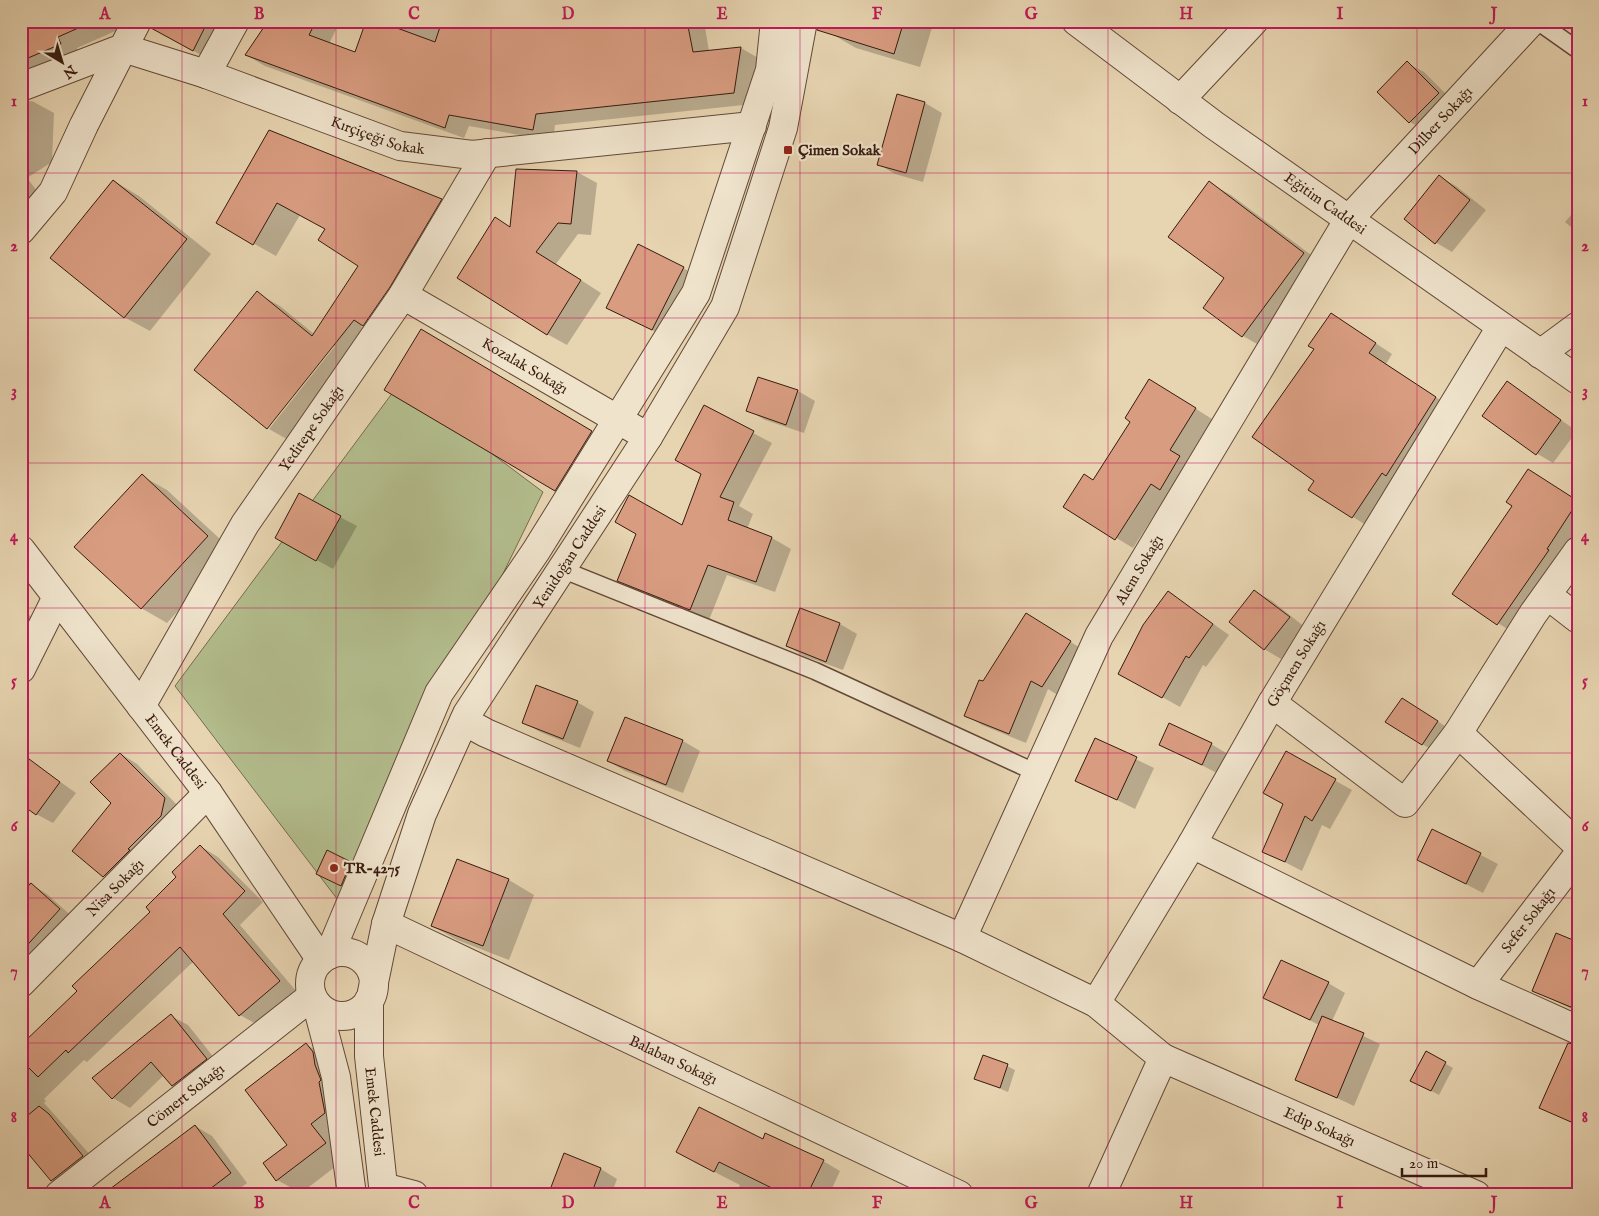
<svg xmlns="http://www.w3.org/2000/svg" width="1599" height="1216" font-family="'IM FELL English',serif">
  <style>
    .green { fill: #b3bd8d; stroke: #756c4e }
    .shadow { fill: #0003; fill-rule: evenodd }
    .building { fill: #d89c80; stroke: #371b0e }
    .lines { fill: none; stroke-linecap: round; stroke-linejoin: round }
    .service-casing { stroke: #634937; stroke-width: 19 }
    .minor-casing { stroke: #634937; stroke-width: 30 }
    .tertiary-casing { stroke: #634937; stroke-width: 30 }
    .service { stroke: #efe3cc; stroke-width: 16 }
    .minor { stroke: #efe3cc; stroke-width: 28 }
    .tertiary { stroke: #efe3cc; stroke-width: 28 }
    .grid { fill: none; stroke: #c2185b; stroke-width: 1; stroke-opacity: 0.55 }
    .poi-dot { fill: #8f2418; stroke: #efe3cc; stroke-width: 2 }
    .labels { text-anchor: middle; stroke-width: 4.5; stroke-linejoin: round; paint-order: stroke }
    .street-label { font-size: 15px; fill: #371b0e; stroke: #efe3cc }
    .poi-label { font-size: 15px; font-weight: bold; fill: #371b0e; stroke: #efe3cc; text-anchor: start }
    .neatline { fill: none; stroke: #c2185b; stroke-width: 2 }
    .grid-label { font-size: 16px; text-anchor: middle; font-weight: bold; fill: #c2185b }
  </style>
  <rect width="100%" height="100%" fill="#e7d4b1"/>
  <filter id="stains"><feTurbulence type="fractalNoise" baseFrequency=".004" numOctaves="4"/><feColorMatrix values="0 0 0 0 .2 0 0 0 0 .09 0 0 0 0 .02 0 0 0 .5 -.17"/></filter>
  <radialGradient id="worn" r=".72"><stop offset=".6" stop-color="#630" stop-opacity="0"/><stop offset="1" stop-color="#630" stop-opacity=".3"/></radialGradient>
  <!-- green -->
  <path class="green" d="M 399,384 L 543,492 L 341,904 L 175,686 Z"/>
  <!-- shadow -->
  <g class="shadow">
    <path d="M 21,21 L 138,21 L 77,48 L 80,55 L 21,74 Z"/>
    <path d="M 156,21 L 233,21 L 212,61 L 172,39 Z"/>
    <path d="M 269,21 L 340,21 L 329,44 L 356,54 L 368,21 L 704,21 L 709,51 L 741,48 L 760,59 L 753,104 L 555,125 L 553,141 L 469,126 L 464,138 L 265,66 L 246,55 Z"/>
    <path d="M 834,21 L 934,21 L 920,67 L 856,48 L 830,33 Z"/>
    <path d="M 1407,63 L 1424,72 L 1455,103 L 1427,132 L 1410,122 L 1379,92 Z"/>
    <path d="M 897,95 L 925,103 L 942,113 L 923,182 L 895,174 L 878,164 Z"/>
    <path d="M 32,101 L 54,113 L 52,162 L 27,178 L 51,209 L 21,237 L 21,103 Z"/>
    <path d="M 269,132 L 441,200 L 463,213 L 290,441 L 269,429 L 335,346 L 332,346 L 267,427 L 257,293 L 280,306 L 314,334 L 359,266 L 326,229 L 300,215 L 276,256 L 217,223 ZM 439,201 L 442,201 L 394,282 L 364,327 L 361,327 L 389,286 Z"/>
    <path d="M 577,172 L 597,183 L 591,235 L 578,234 L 556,264 L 601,293 L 567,345 L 547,334 L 511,228 Z"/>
    <path d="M 1440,177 L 1456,186 L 1486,210 L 1452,252 L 1435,242 Z"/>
    <path d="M 114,181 L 139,196 L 211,254 L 150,331 L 124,317 Z"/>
    <path d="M 1209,183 L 1231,195 L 1326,266 L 1264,348 L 1243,336 L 1226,278 Z"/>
    <path d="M 1578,207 L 1578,233 L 1565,222 Z"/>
    <path d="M 683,268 L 708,282 L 678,344 L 608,307 Z"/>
    <path d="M 1331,314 L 1392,354 L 1386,364 L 1452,408 L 1369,527 L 1353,517 L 1316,481 L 1316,349 Z"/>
    <path d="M 447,345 L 616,447 L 581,504 L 385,390 Z"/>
    <path d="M 759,378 L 798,391 L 815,401 L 804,433 L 765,420 L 748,410 Z"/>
    <path d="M 1507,383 L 1577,431 L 1553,463 L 1536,453 Z"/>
    <path d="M 1166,390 L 1212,419 L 1187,460 L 1197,466 L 1177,498 L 1168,493 L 1133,548 L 1065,507 L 1094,481 Z"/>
    <path d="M 753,433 L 772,443 L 739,506 L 753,514 L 747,529 L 772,538 L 791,549 L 775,592 L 727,575 L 709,620 L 637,591 L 618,580 L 683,527 Z"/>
    <path d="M 142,476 L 167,490 L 233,551 L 167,623 L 141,608 Z"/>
    <path d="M 1578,501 L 1578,538 L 1515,634 L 1453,594 Z"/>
    <path d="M 340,517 L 357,526 L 333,569 L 293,547 Z"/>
    <path d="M 1255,591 L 1272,601 L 1306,628 L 1281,659 L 1264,649 Z"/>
    <path d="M 1168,592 L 1229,635 L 1206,667 L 1203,665 L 1180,707 L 1137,683 Z"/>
    <path d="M 21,610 L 46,626 L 21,662 Z"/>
    <path d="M 801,610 L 840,624 L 857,634 L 843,670 L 804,656 L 787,646 Z"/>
    <path d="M 1043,625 L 1087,652 L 1059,696 L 1048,689 L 1026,743 L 982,725 L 966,715 L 984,683 Z"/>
    <path d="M 577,702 L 594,712 L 580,748 L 540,732 L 523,722 Z"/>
    <path d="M 1419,709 L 1454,732 L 1439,754 L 1422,744 Z"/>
    <path d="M 625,718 L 683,741 L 700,751 L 683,793 L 625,771 L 608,761 Z"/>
    <path d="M 1096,740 L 1154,768 L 1135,809 L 1077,780 Z"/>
    <path d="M 1211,744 L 1228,754 L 1219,774 L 1161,745 Z"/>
    <path d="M 1286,753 L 1352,790 L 1330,829 L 1322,825 L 1302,871 L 1263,851 L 1284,804 Z"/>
    <path d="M 21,754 L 76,793 L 53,823 L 36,814 Z"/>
    <path d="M 121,754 L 137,764 L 181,809 L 121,886 L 104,876 L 73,851 L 112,803 Z"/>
    <path d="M 1433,830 L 1498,864 L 1483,893 L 1419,860 Z"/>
    <path d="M 200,846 L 218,857 L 263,902 L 240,925 L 297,992 L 258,1025 L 240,1015 L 194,961 L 87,1062 L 84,1060 L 44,1099 L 46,1101 L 44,1103 L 101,1167 L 70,1191 L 52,1180 L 21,1143 L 21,1046 L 79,991 L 152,912 Z"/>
    <path d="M 458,860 L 509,880 L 534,895 L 509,960 L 457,940 L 432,926 Z"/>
    <path d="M 351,863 L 359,867 L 349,889 L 326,878 Z"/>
    <path d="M 21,877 L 48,895 L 76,920 L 21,976 Z"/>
    <path d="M 1578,943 L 1578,1012 L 1533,990 Z"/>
    <path d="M 1328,983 L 1345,993 L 1332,1021 L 1380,1044 L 1354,1106 L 1296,1079 L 1319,1025 L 1264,997 Z"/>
    <path d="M 171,1016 L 188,1025 L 223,1069 L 190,1095 L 173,1085 L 164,1075 L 130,1108 L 113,1098 L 94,1078 Z"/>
    <path d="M 307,1045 L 330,1058 L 348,1157 L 301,1193 L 277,1180 L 288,1145 Z"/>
    <path d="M 1578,1046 L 1578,1126 L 1541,1107 Z"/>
    <path d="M 1426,1053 L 1453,1068 L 1439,1095 L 1420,1085 Z"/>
    <path d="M 1007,1066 L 1015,1070 L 1008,1092 L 976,1078 Z"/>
    <path d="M 195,1126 L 212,1136 L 247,1183 L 231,1195 L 105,1195 Z"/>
    <path d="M 763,1140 L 823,1161 L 840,1171 L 829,1195 L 735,1195 L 740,1185 L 695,1162 Z"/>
    <path d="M 564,1155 L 601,1169 L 617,1179 L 611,1195 L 550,1195 Z"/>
  </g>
  <!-- building -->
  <g class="building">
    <path d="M 21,21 L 94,21 L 58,37 L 61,44 L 21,61 Z"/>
    <path d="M 152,21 L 208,21 L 193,51 L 151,28 Z"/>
    <path d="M 268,21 L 316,21 L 309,35 L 355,52 L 366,21 L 378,21 L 435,42 L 442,21 L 687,21 L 693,52 L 741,47 L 734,93 L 536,114 L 533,130 L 449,115 L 445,128 L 245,55 Z"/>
    <path d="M 818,21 L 904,21 L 894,54 L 817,30 Z"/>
    <path d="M 1407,61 L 1439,93 L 1409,123 L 1377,92 Z"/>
    <path d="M 897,94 L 925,102 L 906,173 L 877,165 Z"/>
    <path d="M 269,130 L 442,199 L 390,287 L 363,326 L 354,320 L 267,429 L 194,370 L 257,291 L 312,336 L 358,266 L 318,240 L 325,229 L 277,203 L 253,245 L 216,223 Z"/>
    <path d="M 516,169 L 577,171 L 571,224 L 558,223 L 536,252 L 581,280 L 547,335 L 457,278 L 495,217 L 510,227 Z"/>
    <path d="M 1439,175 L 1470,200 L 1435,244 L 1404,219 Z"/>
    <path d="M 113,180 L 187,239 L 124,318 L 50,258 Z"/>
    <path d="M 1209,181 L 1304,253 L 1242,337 L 1203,308 L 1224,278 L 1168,237 Z"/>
    <path d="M 638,244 L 684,267 L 652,330 L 606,308 Z"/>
    <path d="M 1331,313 L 1376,343 L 1369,353 L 1436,397 L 1386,476 L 1382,473 L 1352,518 L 1308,490 L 1314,481 L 1252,437 L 1314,349 L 1308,346 Z"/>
    <path d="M 421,329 L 592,431 L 555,491 L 384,390 Z"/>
    <path d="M 758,377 L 798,390 L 786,425 L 746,411 Z"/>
    <path d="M 1149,379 L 1196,408 L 1170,450 L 1180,456 L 1160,490 L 1151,484 L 1115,540 L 1063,507 L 1084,474 L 1093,480 L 1130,422 L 1125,418 Z"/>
    <path d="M 1507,381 L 1561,420 L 1536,455 L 1482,416 Z"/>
    <path d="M 704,405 L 754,431 L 720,497 L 734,502 L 728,520 L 772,537 L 756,582 L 708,565 L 690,610 L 617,581 L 636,534 L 615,522 L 629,495 L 682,525 L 701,474 L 675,460 Z"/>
    <path d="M 1528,469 L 1578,501 L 1547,549 L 1549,550 L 1497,625 L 1452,594 L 1512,506 L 1506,502 Z"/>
    <path d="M 142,474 L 208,536 L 141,609 L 74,547 Z"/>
    <path d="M 299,493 L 341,516 L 316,561 L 275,538 Z"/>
    <path d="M 1254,590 L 1290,617 L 1264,650 L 1229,622 Z"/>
    <path d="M 1168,591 L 1213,624 L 1189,658 L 1186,656 L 1162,698 L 1118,674 L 1143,625 Z"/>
    <path d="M 800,608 L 840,623 L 826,662 L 786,646 Z"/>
    <path d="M 1026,613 L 1071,641 L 1042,687 L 1031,681 L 1009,734 L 964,716 L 979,680 L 983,681 Z"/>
    <path d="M 536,685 L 578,701 L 563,739 L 522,723 Z"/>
    <path d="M 1402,698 L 1438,721 L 1422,745 L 1385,722 Z"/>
    <path d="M 625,717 L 683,740 L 666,785 L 607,761 Z"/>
    <path d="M 1169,723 L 1212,743 L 1202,765 L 1159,745 Z"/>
    <path d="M 1095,738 L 1137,757 L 1117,800 L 1075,781 Z"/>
    <path d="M 1286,751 L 1336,779 L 1312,821 L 1305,816 L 1285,862 L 1262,852 L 1283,804 L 1263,793 Z"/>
    <path d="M 21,753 L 60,782 L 36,815 L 21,804 Z"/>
    <path d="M 120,753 L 165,798 L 161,816 L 128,849 L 130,850 L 103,877 L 72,851 L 111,803 L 90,782 Z"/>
    <path d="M 1432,829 L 1481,853 L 1466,884 L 1417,860 Z"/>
    <path d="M 200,845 L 245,891 L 223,914 L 280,981 L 239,1016 L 180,947 L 68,1053 L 66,1050 L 38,1077 L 21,1060 L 21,1045 L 77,991 L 72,986 L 150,912 L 146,907 L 176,877 L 172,872 Z"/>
    <path d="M 327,850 L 351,862 L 341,886 L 316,874 Z"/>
    <path d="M 457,859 L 509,879 L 483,946 L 431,926 Z"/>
    <path d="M 31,883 L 60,909 L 21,952 L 21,894 Z"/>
    <path d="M 1556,933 L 1578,942 L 1578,1010 L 1532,991 Z"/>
    <path d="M 1281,960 L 1329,982 L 1310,1020 L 1263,998 Z"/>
    <path d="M 171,1014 L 207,1059 L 172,1086 L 151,1062 L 112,1099 L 92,1078 Z"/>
    <path d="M 1322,1016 L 1364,1033 L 1337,1098 L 1295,1080 Z"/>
    <path d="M 306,1043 L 313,1052 L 315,1065 L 321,1080 L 319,1082 L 325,1113 L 311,1124 L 326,1143 L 276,1181 L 263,1163 L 287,1145 L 245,1090 Z"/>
    <path d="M 1568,1043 L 1578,1045 L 1578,1125 L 1539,1108 Z"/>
    <path d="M 1426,1051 L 1446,1062 L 1431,1091 L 1410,1081 Z"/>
    <path d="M 983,1055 L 1008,1064 L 1000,1088 L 974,1079 Z"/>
    <path d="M 39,1106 L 49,1114 L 83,1156 L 51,1181 L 21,1145 L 21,1121 Z"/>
    <path d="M 699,1107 L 763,1139 L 765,1133 L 824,1160 L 807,1195 L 786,1195 L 719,1162 L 714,1172 L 676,1152 Z"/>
    <path d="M 195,1125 L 231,1173 L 202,1195 L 102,1195 Z"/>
    <path d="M 564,1153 L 601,1168 L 591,1195 L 548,1195 Z"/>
  </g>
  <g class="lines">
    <!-- service casing -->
    <g class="service-casing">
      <g id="service">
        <path d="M 1537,21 L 1578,50"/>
        <path d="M 561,569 L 815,671 L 1037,773"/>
      </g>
    </g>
    <!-- minor casing -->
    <g class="minor-casing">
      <g id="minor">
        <path d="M 206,74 L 235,21"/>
        <path id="s1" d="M 21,87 L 123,48 L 206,74 L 400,146 L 472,155 L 752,126"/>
        <path d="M 1180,100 L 1254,21"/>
        <path d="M 21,230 L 53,192 L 84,125 L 137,21"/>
        <path id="s2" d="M 403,295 L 648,437"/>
        <path d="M 1540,354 L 1578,326"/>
        <path d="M 1578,551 L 1533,614 L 1458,733 L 1578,845"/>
        <path d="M 1547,595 L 1578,619"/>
        <path d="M 21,669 L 57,597"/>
        <path d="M 1272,703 L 1405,803 L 1458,733"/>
        <path id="s3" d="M 141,706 L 245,524 L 403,295 L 487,153"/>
        <path d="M 464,721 L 486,733 L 962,938 L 1096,1003 L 1163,1058 L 1101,1195"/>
        <path d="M 1192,844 L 1478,985 L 1578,1030"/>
        <path id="s4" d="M 386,924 L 959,1195"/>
        <path id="s5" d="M 962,938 L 1099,636 L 1349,219 L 1532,21"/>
        <path id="s6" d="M 21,983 L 208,793"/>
        <path id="s7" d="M 1478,985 L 1578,855"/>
        <path id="s8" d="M 1096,1003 L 1192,844 L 1272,703 L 1501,327"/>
        <path id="s9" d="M 1163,1058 L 1476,1195"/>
        <path d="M 383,1187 L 414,1195"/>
        <path id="s10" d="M 59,1195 L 312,996"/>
      </g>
    </g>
    <!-- tertiary casing -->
    <g class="tertiary-casing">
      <g id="tertiary">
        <path id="s11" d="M 1076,21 L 1214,125 L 1578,380"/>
        <path id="s12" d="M 21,550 L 208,793 L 321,960"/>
        <circle cx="342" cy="984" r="32"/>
        <path d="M 329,955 L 439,693 L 536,551 L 696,293 L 770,70 L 775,21"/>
        <path id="s13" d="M 372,992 L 386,924 L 422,814 L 467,714 L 648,437 L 725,307 L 783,128 L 803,21"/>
        <path id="s14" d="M 369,1000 L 369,1056 L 384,1195"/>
        <path d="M 317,1005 L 336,1077 L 352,1195"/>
      </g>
    </g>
    <!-- service -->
    <use href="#service" class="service"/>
    <!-- minor -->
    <use href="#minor" class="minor"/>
    <!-- tertiary -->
    <use href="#tertiary" class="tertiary"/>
  </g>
  <!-- grid -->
  <path class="grid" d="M 182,21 L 182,1195M 336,21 L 336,1195M 491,21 L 491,1195M 645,21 L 645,1195M 800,21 L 800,1195M 954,21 L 954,1195M 1108,21 L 1108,1195M 1263,21 L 1263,1195M 1417,21 L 1417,1195M 21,173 L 1578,173M 21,318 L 1578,318M 21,463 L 1578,463M 21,608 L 1578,608M 21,753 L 1578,753M 21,898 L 1578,898M 21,1043 L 1578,1043"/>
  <!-- markers -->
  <g class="poi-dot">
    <rect x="783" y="145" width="10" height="10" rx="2.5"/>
    <circle cx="334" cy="868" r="5"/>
  </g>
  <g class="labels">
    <!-- street labels -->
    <g class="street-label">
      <text dy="5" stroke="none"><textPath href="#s5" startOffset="952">Dilber Sokağı</textPath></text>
      <text dy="5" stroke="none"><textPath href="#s1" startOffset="379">Kırçiçeği Sokak</textPath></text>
      <text dy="5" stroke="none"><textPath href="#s11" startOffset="309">Eğitim Caddesi</textPath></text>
      <text dy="5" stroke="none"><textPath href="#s2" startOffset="141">Kozalak Sokağı</textPath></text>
      <text dy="5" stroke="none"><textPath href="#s3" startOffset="326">Yeditepe Sokağı</textPath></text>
      <text dy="5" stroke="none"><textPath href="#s13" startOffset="482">Yenidoğan Caddesi</textPath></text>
      <text dy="5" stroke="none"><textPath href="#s5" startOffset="409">Alem Sokağı</textPath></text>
      <text dy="5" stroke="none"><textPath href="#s8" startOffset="394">Göçmen Sokağı</textPath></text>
      <text dy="5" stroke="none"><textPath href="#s12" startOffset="254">Emek Caddesi</textPath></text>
      <text dy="5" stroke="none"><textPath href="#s6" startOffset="134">Nisa Sokağı</textPath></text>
      <text dy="5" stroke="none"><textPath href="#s7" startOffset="82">Sefer Sokağı</textPath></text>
      <text dy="5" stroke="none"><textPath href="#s4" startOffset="318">Balaban Sokağı</textPath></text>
      <text dy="5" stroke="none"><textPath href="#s10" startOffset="161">Cömert Sokağı</textPath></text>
      <text dy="5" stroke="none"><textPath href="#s14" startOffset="112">Emek Caddesi</textPath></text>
      <text dy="5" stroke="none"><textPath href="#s9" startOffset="171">Edip Sokağı</textPath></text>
    </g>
    <!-- poi labels -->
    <g class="poi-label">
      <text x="798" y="155">Çimen Sokak</text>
      <text x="344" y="873">TR-4275</text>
    </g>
  </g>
  <!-- margin -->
  <rect width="1599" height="1216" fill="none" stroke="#e7d4b1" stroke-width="55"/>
  <!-- north arrow -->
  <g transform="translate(62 62) rotate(142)" stroke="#efe3cc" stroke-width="4" paint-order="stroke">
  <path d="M0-4L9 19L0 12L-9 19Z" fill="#371b0e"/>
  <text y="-8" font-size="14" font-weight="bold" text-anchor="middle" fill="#371b0e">N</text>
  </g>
  <!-- scale -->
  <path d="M1402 1168v8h84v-8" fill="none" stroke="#371b0e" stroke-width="2.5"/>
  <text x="1409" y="1168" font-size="15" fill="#371b0e" stroke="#efe3cc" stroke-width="4" paint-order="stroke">20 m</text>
  <rect x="28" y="28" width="1544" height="1160" class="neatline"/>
  <g class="grid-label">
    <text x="105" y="19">A</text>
    <text x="259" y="19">B</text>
    <text x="414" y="19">C</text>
    <text x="568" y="19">D</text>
    <text x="722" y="19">E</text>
    <text x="877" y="19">F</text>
    <text x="1031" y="19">G</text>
    <text x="1186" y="19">H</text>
    <text x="1340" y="19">I</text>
    <text x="1494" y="19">J</text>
    <text x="14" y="106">1</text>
    <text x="1585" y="106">1</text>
    <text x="14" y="251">2</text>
    <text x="1585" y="251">2</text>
    <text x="14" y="396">3</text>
    <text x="1585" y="396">3</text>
    <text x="14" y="541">4</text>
    <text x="1585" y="541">4</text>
    <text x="14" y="686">5</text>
    <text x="1585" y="686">5</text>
    <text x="14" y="831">6</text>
    <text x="1585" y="831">6</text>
    <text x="14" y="976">7</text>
    <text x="1585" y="976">7</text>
    <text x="14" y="1122">8</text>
    <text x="1585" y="1122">8</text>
    <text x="105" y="1208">A</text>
    <text x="259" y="1208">B</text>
    <text x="414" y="1208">C</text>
    <text x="568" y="1208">D</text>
    <text x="722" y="1208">E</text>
    <text x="877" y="1208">F</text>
    <text x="1031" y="1208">G</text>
    <text x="1186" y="1208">H</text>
    <text x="1340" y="1208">I</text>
    <text x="1494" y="1208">J</text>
  </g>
  <rect width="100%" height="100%" filter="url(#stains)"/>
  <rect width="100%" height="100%" fill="url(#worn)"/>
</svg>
